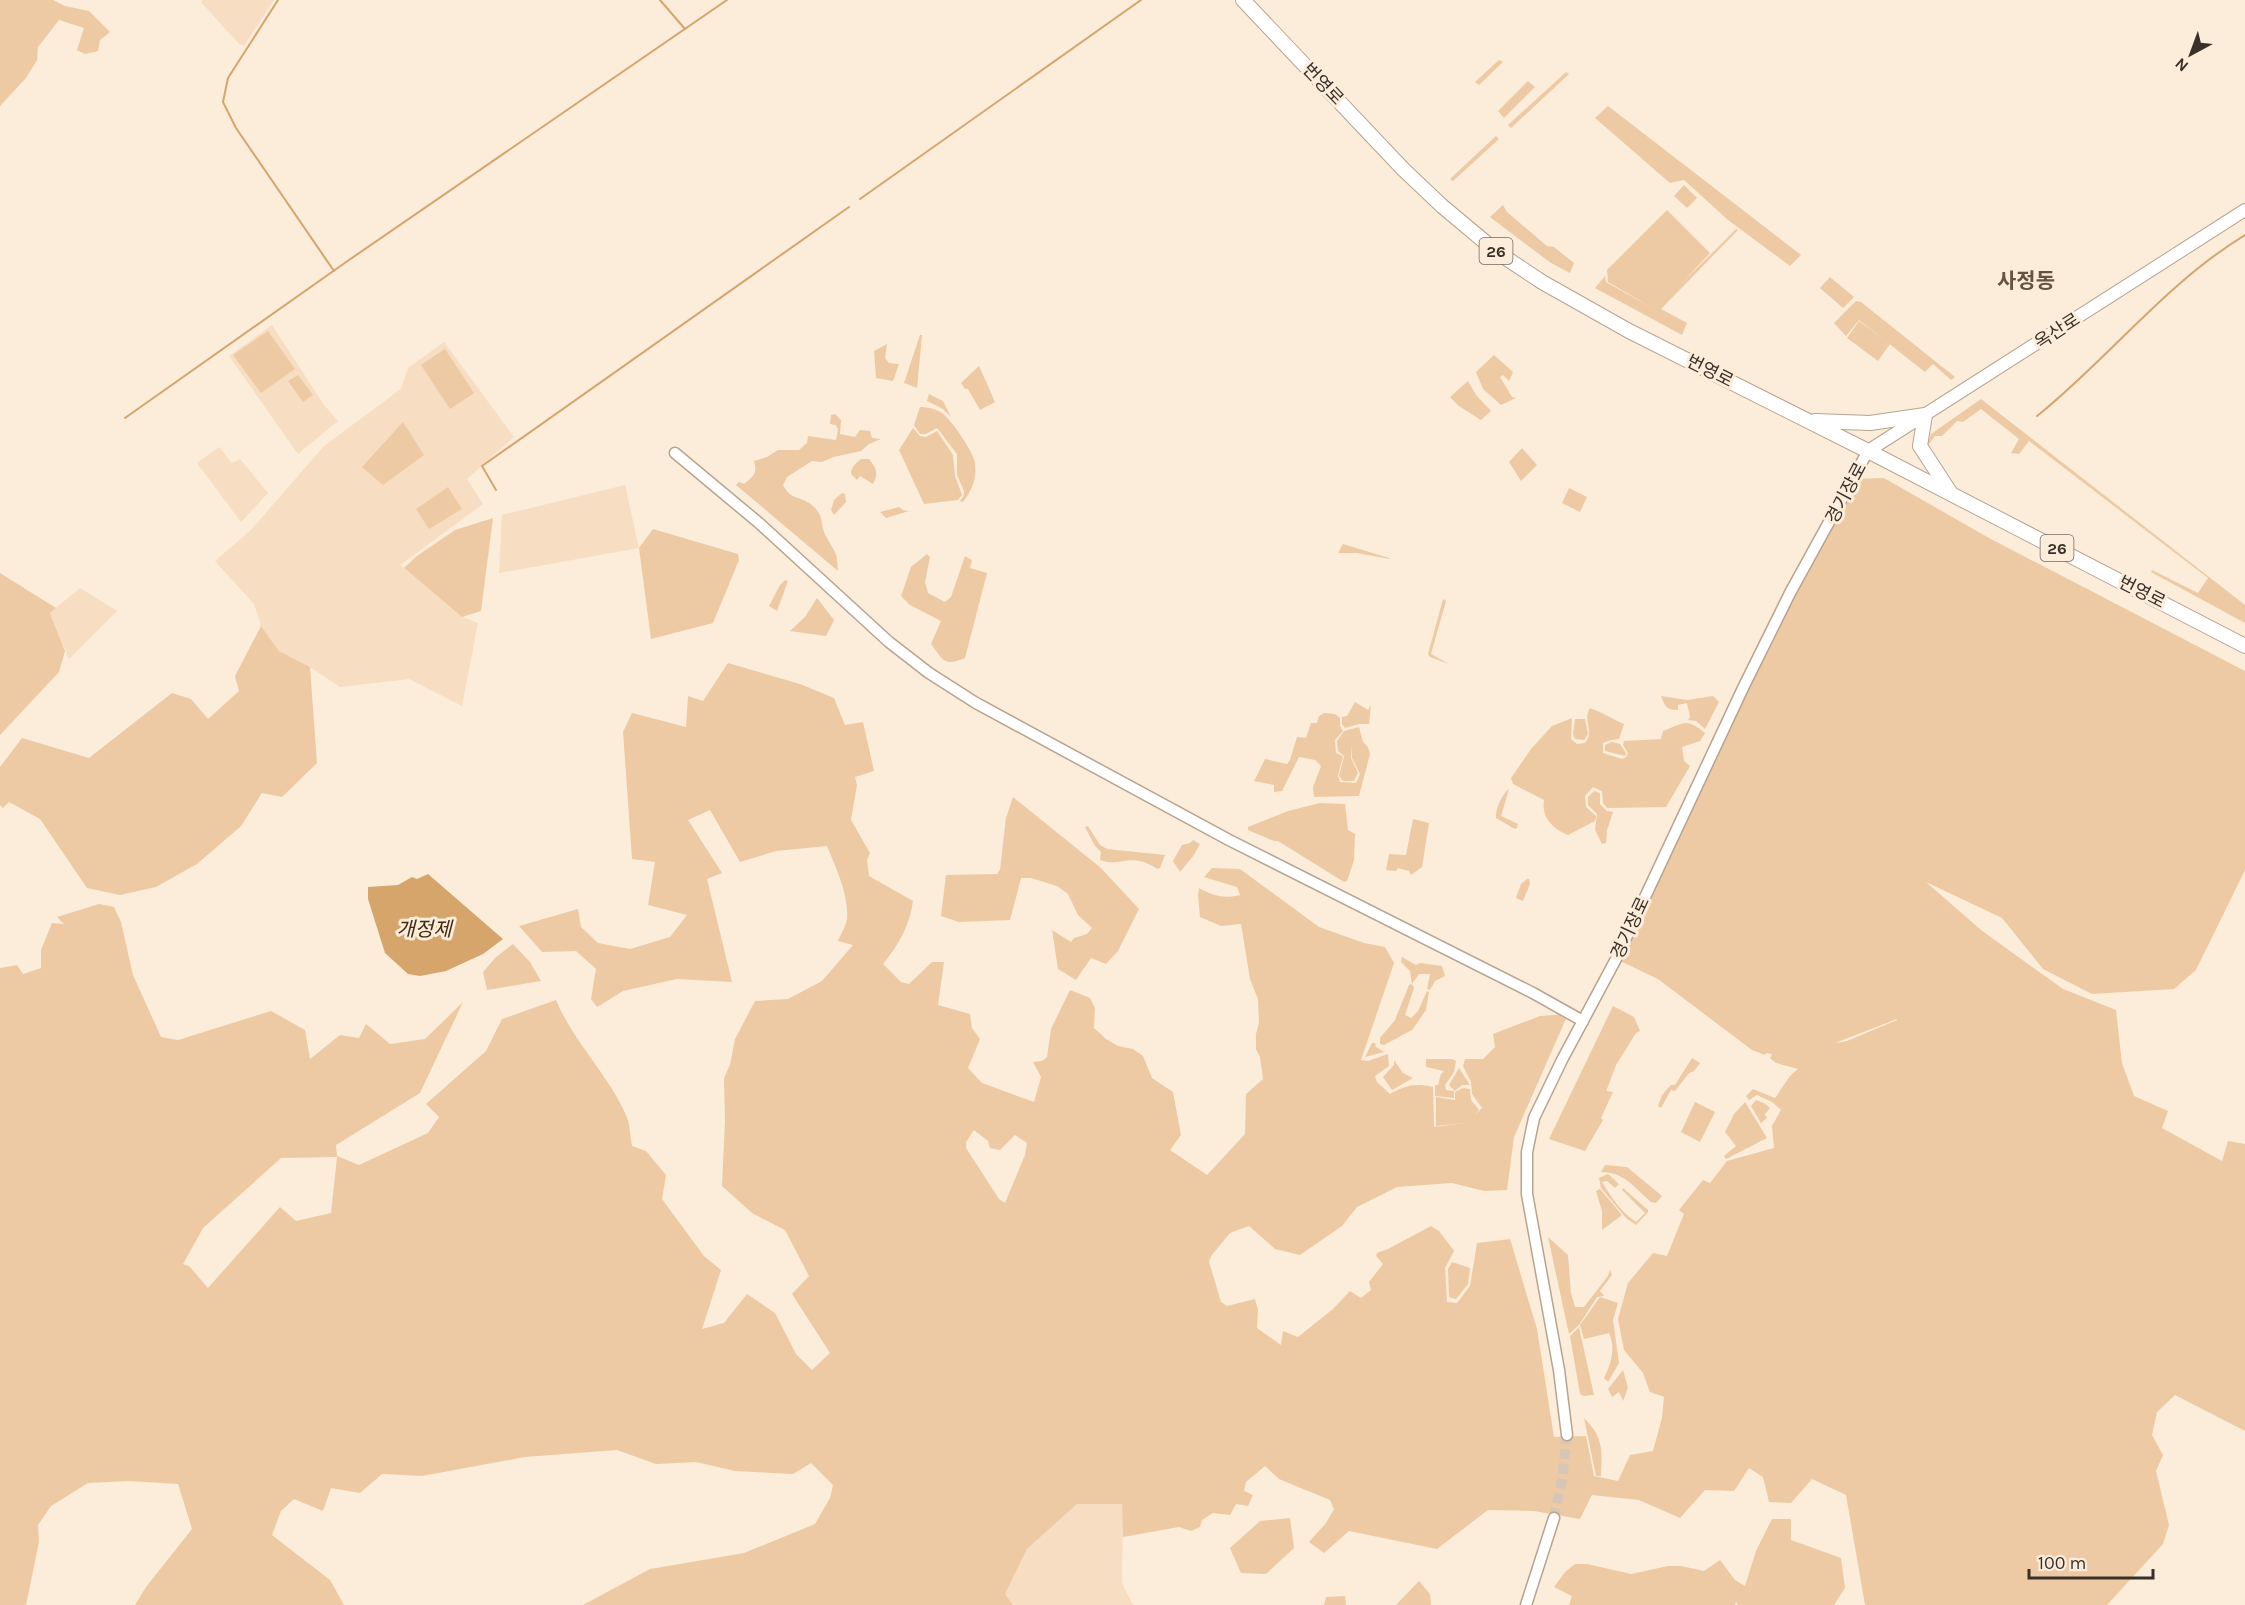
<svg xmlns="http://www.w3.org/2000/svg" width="2245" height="1605" font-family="Karla,'Noto Sans KR',sans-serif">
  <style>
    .built { fill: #f7ddc1 }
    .green { fill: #edcaa3; fill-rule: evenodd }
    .water { fill: #d5a56c }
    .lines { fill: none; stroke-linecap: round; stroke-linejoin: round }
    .stream { stroke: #d5a56c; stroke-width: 2 }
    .tertiary-tunnel { stroke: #d5c7b7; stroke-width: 10; stroke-dasharray: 10 5; stroke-linecap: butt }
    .tertiary-casing { stroke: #b7a48f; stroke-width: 13 }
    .secondary-casing { stroke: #b7a48f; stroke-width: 14 }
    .primary-casing { stroke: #b7a48f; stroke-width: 16 }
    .tertiary { stroke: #fff; stroke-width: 10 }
    .secondary { stroke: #fff; stroke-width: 12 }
    .primary { stroke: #fff; stroke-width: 14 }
    .labels { text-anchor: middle; stroke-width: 6; stroke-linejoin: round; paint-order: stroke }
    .shield { fill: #fcecda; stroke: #74695e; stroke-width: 1.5 }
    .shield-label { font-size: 16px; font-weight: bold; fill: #393129 }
    .street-label { font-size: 18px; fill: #393129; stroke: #fcecda }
    .water-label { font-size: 20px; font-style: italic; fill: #412c13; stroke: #fcecda }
    .quarter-label { font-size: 21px; font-weight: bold; fill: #655440; stroke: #fcecda }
  </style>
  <rect width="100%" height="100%" fill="#fcecda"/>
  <!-- built -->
  <g class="built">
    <path d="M 203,0 L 274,0 L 244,46 L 239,44 L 201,2 Z"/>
    <path d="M 272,325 L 324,405 L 338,421 L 298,454 L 229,356 Z"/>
    <path d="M 444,342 L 514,437 L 467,479 L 483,504 L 400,565 L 462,617 L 478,623 L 462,706 L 409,679 L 340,687 L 310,667 L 279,651 L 261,626 L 254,604 L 215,561 L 251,530 L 324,446 L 401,389 L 408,368 Z"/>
    <path d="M 219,447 L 232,463 L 240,459 L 268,493 L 241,522 L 197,463 Z"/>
    <path d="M 625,485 L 639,548 L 499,573 L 502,515 Z"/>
    <path d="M 80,588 L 117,611 L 69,659 L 50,613 Z"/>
    <path d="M 1077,1504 L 1123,1504 L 1122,1583 L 1133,1605 L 1013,1605 L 1005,1594 L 1027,1549 Z"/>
  </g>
  <!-- green -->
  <g class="green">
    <path d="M 0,0 L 53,0 L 65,6 L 89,11 L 110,32 L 100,40 L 98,51 L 85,54 L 77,50 L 84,28 L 59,20 L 38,47 L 37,60 L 26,78 L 0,106 Z"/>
    <path d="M 1499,60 L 1503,62 L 1479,85 L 1475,82 Z"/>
    <path d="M 1566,72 L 1569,74 L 1511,128 L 1508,125 Z"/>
    <path d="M 1528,81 L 1535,87 L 1504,118 L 1498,111 Z"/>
    <path d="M 1608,106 L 1801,255 L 1790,266 L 1728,220 L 1684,180 L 1670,183 L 1595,118 Z"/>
    <path d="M 1496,136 L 1499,139 L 1453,181 L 1450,179 Z"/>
    <path d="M 1684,185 L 1697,198 L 1687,208 L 1674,196 Z"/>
    <path d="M 1503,205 L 1507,212 L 1547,246 L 1554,247 L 1574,263 L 1570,273 L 1551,263 L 1490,217 Z"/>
    <path d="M 1667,210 L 1710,253 L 1680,285 L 1736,229 L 1738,230 L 1661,309 L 1687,323 L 1682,335 L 1595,288 L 1605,276 L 1606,282 L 1656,310 L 1608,282 L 1607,270 Z"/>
    <path d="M 1830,277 L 1854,297 L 1843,308 L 1820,288 Z"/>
    <path d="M 1856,301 L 1861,302 L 1955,377 L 1951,380 L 1933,364 L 1925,372 L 1859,320 L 1846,336 L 1834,323 Z"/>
    <path d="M 1859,321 L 1890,344 L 1878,361 L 1847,338 Z"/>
    <path d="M 268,331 L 295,369 L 261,393 L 233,355 Z"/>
    <path d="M 920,335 L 922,335 L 917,388 L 904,383 Z"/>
    <path d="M 887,344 L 885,358 L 889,363 L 899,364 L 893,381 L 876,378 L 874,351 Z"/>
    <path d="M 445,349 L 474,393 L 450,409 L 421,365 Z"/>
    <path d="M 1494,355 L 1513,372 L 1509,381 L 1503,375 L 1500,377 L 1512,397 L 1516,398 L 1501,405 L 1483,389 L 1476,372 Z"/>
    <path d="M 979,366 L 995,402 L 980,410 L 968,389 L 965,389 L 961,383 Z"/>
    <path d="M 298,375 L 313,395 L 303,402 L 288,381 Z"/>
    <path d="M 1468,381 L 1476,395 L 1491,411 L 1481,420 L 1459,406 L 1450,397 Z"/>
    <path d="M 929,394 L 943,401 L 951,417 L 943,409 L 927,401 Z"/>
    <path d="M 1981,399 L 2245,605 L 2245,623 L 2151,572 L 2152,570 L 2198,593 L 2208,578 L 2029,441 L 2019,454 L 2011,453 L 2019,439 L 1981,409 L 1963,422 L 1957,421 L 1942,436 L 1935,436 L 1927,447 L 1931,434 Z"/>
    <path d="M 920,407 C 927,407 936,409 942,413 C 951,419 974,453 975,463 C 977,479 972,490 963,502 L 960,501 L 964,495 L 964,491 L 957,475 L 957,454 L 937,428 L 926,434 L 920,434 L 914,425 Z"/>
    <path d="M 835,414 L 841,420 L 840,434 L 855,437 L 860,430 L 870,431 L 872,438 L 881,439 L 869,444 L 861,451 L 834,457 L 822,462 L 812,461 L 787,477 L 783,485 C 791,500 797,495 809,503 C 826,515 819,523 826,536 C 835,554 837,549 838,571 L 736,485 L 739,482 L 744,484 C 755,475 757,473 754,461 L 767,457 L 778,450 L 799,450 L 807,443 L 808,436 L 836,440 L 838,430 L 836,425 L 830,424 L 831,415 Z"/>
    <path d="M 403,422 L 424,455 L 383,485 L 362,467 Z"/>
    <path d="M 913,428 L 920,436 L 926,437 L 937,431 L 953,455 L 955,476 L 962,495 L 958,500 L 924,504 L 899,450 Z"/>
    <path d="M 1522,448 L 1537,465 L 1521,481 L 1509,462 Z"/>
    <path d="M 861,459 L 869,459 C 876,468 879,473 873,484 L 860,476 L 857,480 L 851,474 C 851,467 856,463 861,459 Z"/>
    <path d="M 1884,478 L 1989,538 L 2245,671 L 2245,870 L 2196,970 L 2174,989 L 2092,994 L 2043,969 L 2002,918 L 1926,882 L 1981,930 L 2063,989 L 2116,1010 L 2122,1063 L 2134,1096 L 2168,1111 L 2162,1128 L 2222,1161 L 2228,1141 L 2245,1144 L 2245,1431 L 2175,1395 L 2157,1412 L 2152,1435 L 2163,1455 L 2156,1471 L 2169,1525 L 2163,1544 L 2107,1605 L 1865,1605 L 1846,1495 L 1812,1479 L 1791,1503 L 1769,1502 L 1763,1477 L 1749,1468 L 1734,1491 L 1705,1490 L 1680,1518 L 1639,1500 L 1592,1495 L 1580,1519 L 1534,1511 L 1488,1510 L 1437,1549 L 1349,1531 L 1324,1553 L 1309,1542 L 1326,1523 L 1334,1509 L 1330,1500 L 1279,1479 L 1265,1466 L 1246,1482 L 1244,1491 L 1253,1495 L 1248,1506 L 1236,1504 L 1230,1515 L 1213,1513 L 1202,1520 L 1200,1527 L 1191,1531 L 1179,1527 L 1123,1537 L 1122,1504 L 1077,1504 L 1027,1549 L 1005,1594 L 1013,1605 L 583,1605 L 650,1569 L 744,1553 L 815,1524 L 830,1498 L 833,1485 L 811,1463 L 793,1474 L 735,1471 L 696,1462 L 656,1464 L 617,1450 L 525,1457 L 422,1476 L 382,1474 L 360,1493 L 331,1488 L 323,1511 L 294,1499 L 281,1511 L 272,1535 L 330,1580 L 344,1605 L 135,1605 L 146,1587 L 192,1529 L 178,1484 L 129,1481 L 88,1483 L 51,1506 L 38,1525 L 39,1542 L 26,1605 L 0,1605 L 0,968 L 17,965 L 23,974 L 41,968 L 41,950 L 52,923 L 64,924 L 57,917 L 99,904 L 114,907 L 121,922 L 133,975 L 161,1037 L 178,1040 L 271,1011 L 305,1030 L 310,1059 L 340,1035 L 359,1038 L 366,1024 L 390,1044 L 425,1039 L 463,1002 L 420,1093 L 336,1145 L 337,1156 L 359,1165 L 428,1133 L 439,1117 L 426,1104 L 486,1051 L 502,1019 L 556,1000 C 573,1041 607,1073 625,1113 C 630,1122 630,1135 632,1146 L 646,1151 L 666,1175 L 662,1199 L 704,1256 L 721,1270 L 702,1329 L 724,1323 L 747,1294 L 775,1313 L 796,1354 L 812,1370 L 830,1353 L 792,1294 L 809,1276 L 785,1230 L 752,1213 L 722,1186 L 725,1121 L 724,1078 L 730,1065 L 735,1039 L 755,1001 L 788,999 L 822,981 L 853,945 L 838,941 C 841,934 846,926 847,919 C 849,895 836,868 827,846 L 776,851 L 740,862 L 710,810 L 688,820 L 722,873 L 707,879 L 732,982 L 677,979 L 623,991 L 597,1007 L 591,999 L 596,969 L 576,951 L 542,952 L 519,926 L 578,909 L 581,927 L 598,943 L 630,949 L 670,937 L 687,915 L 648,905 L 655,862 L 632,859 L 623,732 L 632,713 L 686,727 L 688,696 L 703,701 L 728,663 L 800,684 L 834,698 L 845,725 L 863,722 L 874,771 L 855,777 L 857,785 L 851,820 L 870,853 L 867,860 L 869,876 L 913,901 C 910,925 898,946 883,964 L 901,982 L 909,984 L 932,962 L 944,962 L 938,1005 L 970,1014 L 972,1028 L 980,1039 L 968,1068 L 982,1083 L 1034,1102 L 1041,1077 L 1033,1062 L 1042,1061 L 1047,1057 L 1051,1029 L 1070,990 L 1090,998 L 1095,1008 L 1094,1028 L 1106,1039 L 1118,1046 L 1133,1049 L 1143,1056 L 1152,1078 L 1173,1092 L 1181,1135 L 1170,1150 L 1207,1175 L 1245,1134 L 1246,1094 L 1263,1079 L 1260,1057 L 1256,1049 L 1256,1034 L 1259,1023 L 1258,999 L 1250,979 L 1241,924 L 1221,926 L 1200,917 L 1198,895 L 1199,888 C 1213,896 1226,899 1240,895 L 1237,887 L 1204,877 L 1212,868 L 1240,869 L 1319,927 L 1364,943 L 1385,947 L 1394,963 L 1361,1060 L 1368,1061 L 1388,1054 L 1389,1066 L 1375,1076 L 1377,1082 L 1390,1094 C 1406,1085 1415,1083 1433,1087 L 1434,1127 L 1464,1123 L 1436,1126 L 1436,1097 L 1455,1100 L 1455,1092 L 1463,1088 L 1470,1089 L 1471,1100 L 1479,1110 L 1475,1115 L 1482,1108 L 1472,1094 L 1471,1082 L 1463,1066 L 1465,1059 L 1483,1059 L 1495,1047 L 1493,1034 L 1540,1016 L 1568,1014 L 1514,1137 L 1507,1190 L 1484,1191 L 1452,1183 L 1397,1187 L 1357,1207 L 1342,1226 L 1300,1255 L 1275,1249 L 1249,1226 L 1230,1233 L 1211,1256 L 1209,1262 L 1221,1302 L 1227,1306 L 1255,1299 L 1258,1310 L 1257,1328 L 1281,1345 L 1283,1331 L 1298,1337 L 1333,1309 L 1350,1291 L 1361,1298 L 1371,1290 L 1369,1282 L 1383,1264 L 1376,1256 L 1377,1253 L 1388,1249 L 1431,1226 L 1439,1231 L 1454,1251 L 1445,1268 L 1447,1302 L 1457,1303 L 1470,1286 L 1477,1243 L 1510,1239 L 1537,1329 L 1554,1437 L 1586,1436 L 1594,1476 L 1618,1481 L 1630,1455 L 1653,1451 L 1662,1418 L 1664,1397 L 1650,1392 L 1643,1373 L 1624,1350 L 1618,1319 L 1628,1283 L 1653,1253 L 1667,1256 L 1684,1214 L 1679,1210 L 1703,1180 L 1710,1183 L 1727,1161 L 1774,1148 L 1772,1126 L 1781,1110 L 1772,1102 L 1757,1095 L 1749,1100 L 1746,1096 L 1753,1089 L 1775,1098 L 1790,1076 L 1798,1069 L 1776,1063 L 1770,1058 L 1772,1054 L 1766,1053 L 1765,1055 L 1752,1050 L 1658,979 L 1616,959 L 1675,831 L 1852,479 ZM 1897,1020 L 1847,1041 L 1835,1043 L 1897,1019 ZM 974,1130 L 988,1141 L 990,1148 L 1000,1150 L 1015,1135 L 1027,1143 L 1025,1155 L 1005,1203 L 999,1199 L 966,1148 L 966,1142 ZM 337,1157 L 331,1213 L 296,1221 L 280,1207 L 208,1288 L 189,1266 L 183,1264 L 203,1228 L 281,1158 Z"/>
    <path d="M 448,487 L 462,509 L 429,529 L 416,509 Z"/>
    <path d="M 1569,488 L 1587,497 L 1580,512 L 1562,503 Z"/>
    <path d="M 842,493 L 845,494 L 846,502 L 834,515 L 831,510 L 834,500 Z"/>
    <path d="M 899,507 L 903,510 L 909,511 L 886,518 L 880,512 Z"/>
    <path d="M 493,518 L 481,611 L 462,617 L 404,568 L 417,556 L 455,530 Z"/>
    <path d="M 653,529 L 738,554 L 739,560 L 713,623 L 651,639 L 639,548 Z"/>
    <path d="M 1343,544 L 1389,558 L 1390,559 L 1357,553 L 1338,553 Z"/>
    <path d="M 927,554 L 930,557 L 925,582 L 928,593 L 945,602 L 951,597 L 965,556 L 972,560 L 970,568 L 987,573 L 965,658 C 944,667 943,660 931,644 L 941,621 L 910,605 L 901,596 L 911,567 Z"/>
    <path d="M 0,573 L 56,608 L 50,613 L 65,651 L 59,672 L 0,735 Z"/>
    <path d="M 785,580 L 788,581 L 777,611 L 769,606 L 780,585 Z"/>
    <path d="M 817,598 L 834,620 L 826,636 L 790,631 L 805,617 Z"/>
    <path d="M 1443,599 L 1446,601 L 1431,654 L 1449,664 L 1430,657 L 1428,654 Z"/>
    <path d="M 261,626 L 279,651 L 310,667 L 317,763 L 282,797 L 262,793 L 241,826 L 197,864 L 156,887 L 120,895 L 87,888 L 40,819 L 9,802 L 3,808 L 0,805 L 0,767 L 22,738 L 89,758 L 172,693 L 191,699 L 208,719 L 239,691 L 235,676 Z"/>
    <path d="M 1661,696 L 1687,700 L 1713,696 L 1719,702 L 1705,729 L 1696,721 L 1688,720 L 1690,717 L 1687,703 L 1678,705 L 1678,710 C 1666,710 1665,706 1661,696 Z"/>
    <path d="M 1355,702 L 1368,710 L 1371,705 L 1369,724 L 1359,724 L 1345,728 L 1342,724 L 1342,717 L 1347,716 Z"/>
    <path d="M 1590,708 C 1602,712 1612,719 1624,724 L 1619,739 L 1611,740 L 1603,743 L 1603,753 L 1622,759 L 1626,757 L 1628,753 L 1623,745 L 1624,741 L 1661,739 L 1663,731 C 1684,723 1686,717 1705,733 L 1700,741 L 1682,747 L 1684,761 L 1690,766 L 1666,807 L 1607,808 L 1603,803 L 1602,791 L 1593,787 L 1585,796 L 1586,807 L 1596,816 L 1595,821 L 1568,835 C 1553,829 1541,817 1544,800 L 1513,784 L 1511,778 L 1531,749 L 1552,726 L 1572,718 L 1571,739 L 1577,744 L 1585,743 C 1595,731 1582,720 1590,708 Z"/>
    <path d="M 1324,713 L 1335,714 L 1340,718 L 1340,726 L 1343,731 L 1335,740 L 1336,753 L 1343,756 L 1338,776 L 1340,782 L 1356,783 L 1360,774 L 1352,758 L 1351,745 L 1351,758 L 1358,773 L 1354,781 L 1343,781 L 1339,776 L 1344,756 L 1338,751 L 1337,741 L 1344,731 L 1359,727 L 1363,742 L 1368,747 L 1370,754 L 1359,796 L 1314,797 L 1313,787 L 1321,766 L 1315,760 L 1299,757 L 1282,791 L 1274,792 L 1274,785 L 1254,781 L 1265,759 L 1287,764 L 1290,760 L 1297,737 L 1306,738 L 1311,723 L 1317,723 L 1319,716 Z"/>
    <path d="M 1575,719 L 1585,719 L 1588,734 L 1584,740 L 1575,739 L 1573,734 Z"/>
    <path d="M 1612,742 L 1620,744 L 1626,753 L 1625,756 L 1605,751 L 1605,745 Z"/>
    <path d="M 1509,789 L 1501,816 L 1518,824 L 1517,828 L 1515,829 L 1496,818 C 1495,809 1502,794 1509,789 Z"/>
    <path d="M 1594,791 L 1600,793 L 1600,804 L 1607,811 L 1613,812 L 1607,830 L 1606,843 L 1602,844 L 1595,830 L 1597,814 L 1588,805 L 1588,797 Z"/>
    <path d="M 1013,797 L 1101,868 L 1139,909 L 1118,951 L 1106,964 L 1091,958 L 1076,980 L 1058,969 L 1052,930 L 1071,942 L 1074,938 L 1087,934 L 1092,928 L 1078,915 L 1068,894 L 1057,886 L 1031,878 L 1021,878 L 1010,920 L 959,922 L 941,916 L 946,875 L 997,874 L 1000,870 L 1006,818 Z"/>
    <path d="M 1320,803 L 1345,804 L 1348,830 L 1355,834 L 1354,860 L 1347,881 L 1344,882 L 1278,841 L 1274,841 L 1248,830 L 1248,827 L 1288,811 Z"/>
    <path d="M 1413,819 L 1429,823 L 1422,867 L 1411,875 L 1409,871 L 1398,868 L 1396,871 L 1386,870 L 1389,854 L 1406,855 Z"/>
    <path d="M 1088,826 L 1100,845 L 1107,849 L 1165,855 L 1160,868 L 1157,869 C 1131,851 1121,868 1100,860 L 1101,852 L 1095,846 L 1085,827 Z"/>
    <path d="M 1193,840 L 1200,844 L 1194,855 L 1180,872 L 1173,861 L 1182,845 L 1190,843 Z"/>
    <path d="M 1527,879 L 1529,879 L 1530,884 L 1523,901 L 1516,898 L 1521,884 Z"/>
    <path d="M 513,944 L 530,962 L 541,981 L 487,990 L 483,972 L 496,957 Z"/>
    <path d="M 1402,957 L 1416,965 L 1420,963 L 1442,966 L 1445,976 L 1435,981 L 1430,990 L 1427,989 L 1430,974 L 1419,974 L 1412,984 L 1414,988 L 1405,1015 L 1411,1018 L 1418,1011 L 1427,991 L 1429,992 L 1426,1010 L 1412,1030 L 1384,1045 L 1380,1044 L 1380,1038 L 1395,1020 L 1409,985 L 1412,984 L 1410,971 L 1401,962 Z"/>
    <path d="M 1613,1006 L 1634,1017 L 1640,1031 L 1636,1033 L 1616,1065 L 1607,1089 L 1607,1091 L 1613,1092 L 1601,1118 L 1603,1120 L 1585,1151 L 1549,1139 Z"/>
    <path d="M 1372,1043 L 1375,1043 L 1376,1047 L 1384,1052 L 1365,1057 Z"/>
    <path d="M 1692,1058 L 1700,1063 L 1694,1071 L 1689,1073 L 1675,1091 L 1671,1090 L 1661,1108 L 1658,1106 L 1662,1095 L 1671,1085 L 1675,1085 Z"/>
    <path d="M 1426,1059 L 1452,1059 L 1456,1061 L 1454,1072 L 1445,1085 L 1446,1090 L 1454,1091 L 1454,1098 L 1435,1096 L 1435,1085 L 1438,1085 L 1441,1074 L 1444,1071 L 1426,1067 Z"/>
    <path d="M 1394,1060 L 1403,1073 L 1413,1078 L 1392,1090 L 1383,1077 L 1394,1065 Z"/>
    <path d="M 1459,1068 L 1470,1085 L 1462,1085 L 1455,1091 L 1449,1085 Z"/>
    <path d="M 1756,1100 L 1764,1103 L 1770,1108 L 1765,1114 L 1767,1118 L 1761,1123 L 1751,1106 Z"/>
    <path d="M 1695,1102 L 1715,1112 L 1700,1142 L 1681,1132 Z"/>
    <path d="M 1745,1102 L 1767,1138 L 1726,1159 L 1724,1156 L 1736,1146 L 1725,1132 L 1734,1114 Z"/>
    <path d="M 1605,1165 L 1627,1167 L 1662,1196 L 1656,1203 L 1651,1202 C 1634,1187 1624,1172 1601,1172 Z"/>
    <path d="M 1608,1174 L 1619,1184 L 1615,1188 L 1607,1181 L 1602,1182 C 1611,1197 1621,1212 1636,1222 L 1645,1213 L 1622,1190 L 1623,1188 L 1648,1210 L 1648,1212 L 1636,1225 L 1626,1218 L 1601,1188 L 1599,1178 Z"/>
    <path d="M 1600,1189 L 1622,1215 L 1602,1230 L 1602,1211 L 1596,1191 Z"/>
    <path d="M 1548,1237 L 1568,1255 L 1571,1293 L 1575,1307 L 1584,1307 L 1608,1276 L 1610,1270 L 1612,1275 L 1600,1291 L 1604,1296 L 1597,1297 L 1579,1325 L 1569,1334 Z"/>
    <path d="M 1452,1262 L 1470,1268 L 1468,1284 L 1456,1299 L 1449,1297 L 1448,1269 Z"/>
    <path d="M 1600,1297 L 1618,1303 L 1613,1320 L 1619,1363 L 1608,1382 L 1604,1378 C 1611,1364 1616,1349 1609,1333 L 1584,1339 L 1580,1325 Z"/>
    <path d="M 1579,1327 L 1594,1395 L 1584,1396 L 1580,1394 L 1570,1336 Z"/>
    <path d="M 1623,1370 L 1628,1388 L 1623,1401 L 1619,1392 L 1612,1397 L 1608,1389 Z"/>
    <path d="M 1584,1418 C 1604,1438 1602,1450 1601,1476 L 1596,1476 Z"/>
    <path d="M 1290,1518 L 1294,1548 L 1266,1574 L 1241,1573 L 1230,1548 L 1260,1521 Z"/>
    <path d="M 1772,1519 L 1791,1519 L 1791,1540 L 1841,1558 L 1845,1588 L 1834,1605 L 1738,1605 L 1736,1602 L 1735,1605 L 1569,1605 L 1572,1596 L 1554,1587 L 1565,1572 L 1575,1564 L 1587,1564 L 1631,1574 L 1668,1566 L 1681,1566 L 1704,1571 L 1720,1560 L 1735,1580 L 1745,1586 L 1756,1551 Z"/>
    <path d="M 1419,1581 L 1430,1594 L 1431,1605 L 1396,1605 Z"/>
    <path d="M 1345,1596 L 1346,1605 L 1324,1605 L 1326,1597 Z"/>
  </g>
  <!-- water -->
  <path class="water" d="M 428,874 L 503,939 L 483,954 L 446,971 L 420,976 L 408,974 L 385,953 L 368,899 L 368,887 L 398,885 L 412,877 L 417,879 Z"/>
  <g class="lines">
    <!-- stream -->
    <g class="stream">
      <path d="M 278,0 L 228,78 L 223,102 L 236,128 L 334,271"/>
      <path d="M 660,0 L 685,29"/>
      <path d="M 860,199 L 1141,0"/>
      <path d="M 2037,416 C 2108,359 2166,283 2245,235"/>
      <path d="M 125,418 L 349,260 L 727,0"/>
      <path d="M 496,490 L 482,466 L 849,207"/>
    </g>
    <!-- tertiary-tunnel -->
    <path class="tertiary-tunnel" d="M 1554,1518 L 1562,1479 L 1567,1435"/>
    <!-- tertiary casing -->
    <g class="tertiary-casing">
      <g id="tertiary">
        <path d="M 675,453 L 759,523 L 889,642 L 929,673 L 976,703 L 1229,840 L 1533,993 L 1583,1021"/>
        <path d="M 1567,1435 L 1559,1370 L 1527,1194 L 1527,1152 L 1534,1118 L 1562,1060 L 1616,959 L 1743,688 L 1790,593 L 1868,451"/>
        <path d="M 1526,1605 L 1554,1518"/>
      </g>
    </g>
    <!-- secondary casing -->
    <g class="secondary-casing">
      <path id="secondary" d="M 1868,451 L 2245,210"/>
    </g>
    <!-- primary casing -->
    <g class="primary-casing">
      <g id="primary">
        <path d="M 1243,0 L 1403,169 L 1442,206 L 1497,252 L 1542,282 L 1629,331 L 1868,451 L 2245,646"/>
        <path d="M 1815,421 L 1870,423 L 1925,415 L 1920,446 L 1950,492"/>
      </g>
    </g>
    <!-- tertiary -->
    <use href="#tertiary" class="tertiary"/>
    <!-- secondary -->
    <use href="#secondary" class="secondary"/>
    <!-- primary -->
    <use href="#primary" class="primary"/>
  </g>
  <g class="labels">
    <!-- shield labels -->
    <g class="shield">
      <rect x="1479.5" y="238" width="33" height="26" rx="4.5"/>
      <rect x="2040.5" y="535" width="33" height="26" rx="4.5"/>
    </g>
    <g class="shield-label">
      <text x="1496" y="257">26</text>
      <text x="2057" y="554">26</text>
    </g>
    <!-- street labels -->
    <g class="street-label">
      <text transform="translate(1323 84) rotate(46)" y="6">번영로</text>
      <text transform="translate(2057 331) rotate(-33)" y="6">옥산로</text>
      <text transform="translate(1710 371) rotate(27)" y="6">번영로</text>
      <text transform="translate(1846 493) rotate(-62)" y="6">경기장로</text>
      <text transform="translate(2142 592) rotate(27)" y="6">번영로</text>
      <text transform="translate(1630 928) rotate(-65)" y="6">경기장로</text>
    </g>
    <!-- water labels -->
    <g class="water-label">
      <text x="424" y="936">개정제</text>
    </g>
    <!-- quarter labels -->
    <g class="quarter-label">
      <text x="2026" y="288">사정동</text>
    </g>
  </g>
  <!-- north arrow -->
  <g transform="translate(2191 54) rotate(221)" stroke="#fcecda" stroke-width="4.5" paint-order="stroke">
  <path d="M0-4.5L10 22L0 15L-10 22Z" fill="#393129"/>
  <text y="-9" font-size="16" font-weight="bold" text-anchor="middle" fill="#393129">N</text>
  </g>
  <!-- scale -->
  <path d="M2029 1569v9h124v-9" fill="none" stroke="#393129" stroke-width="3"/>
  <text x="2038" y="1569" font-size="18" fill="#393129" stroke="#fcecda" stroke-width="4.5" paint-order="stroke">100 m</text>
</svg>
